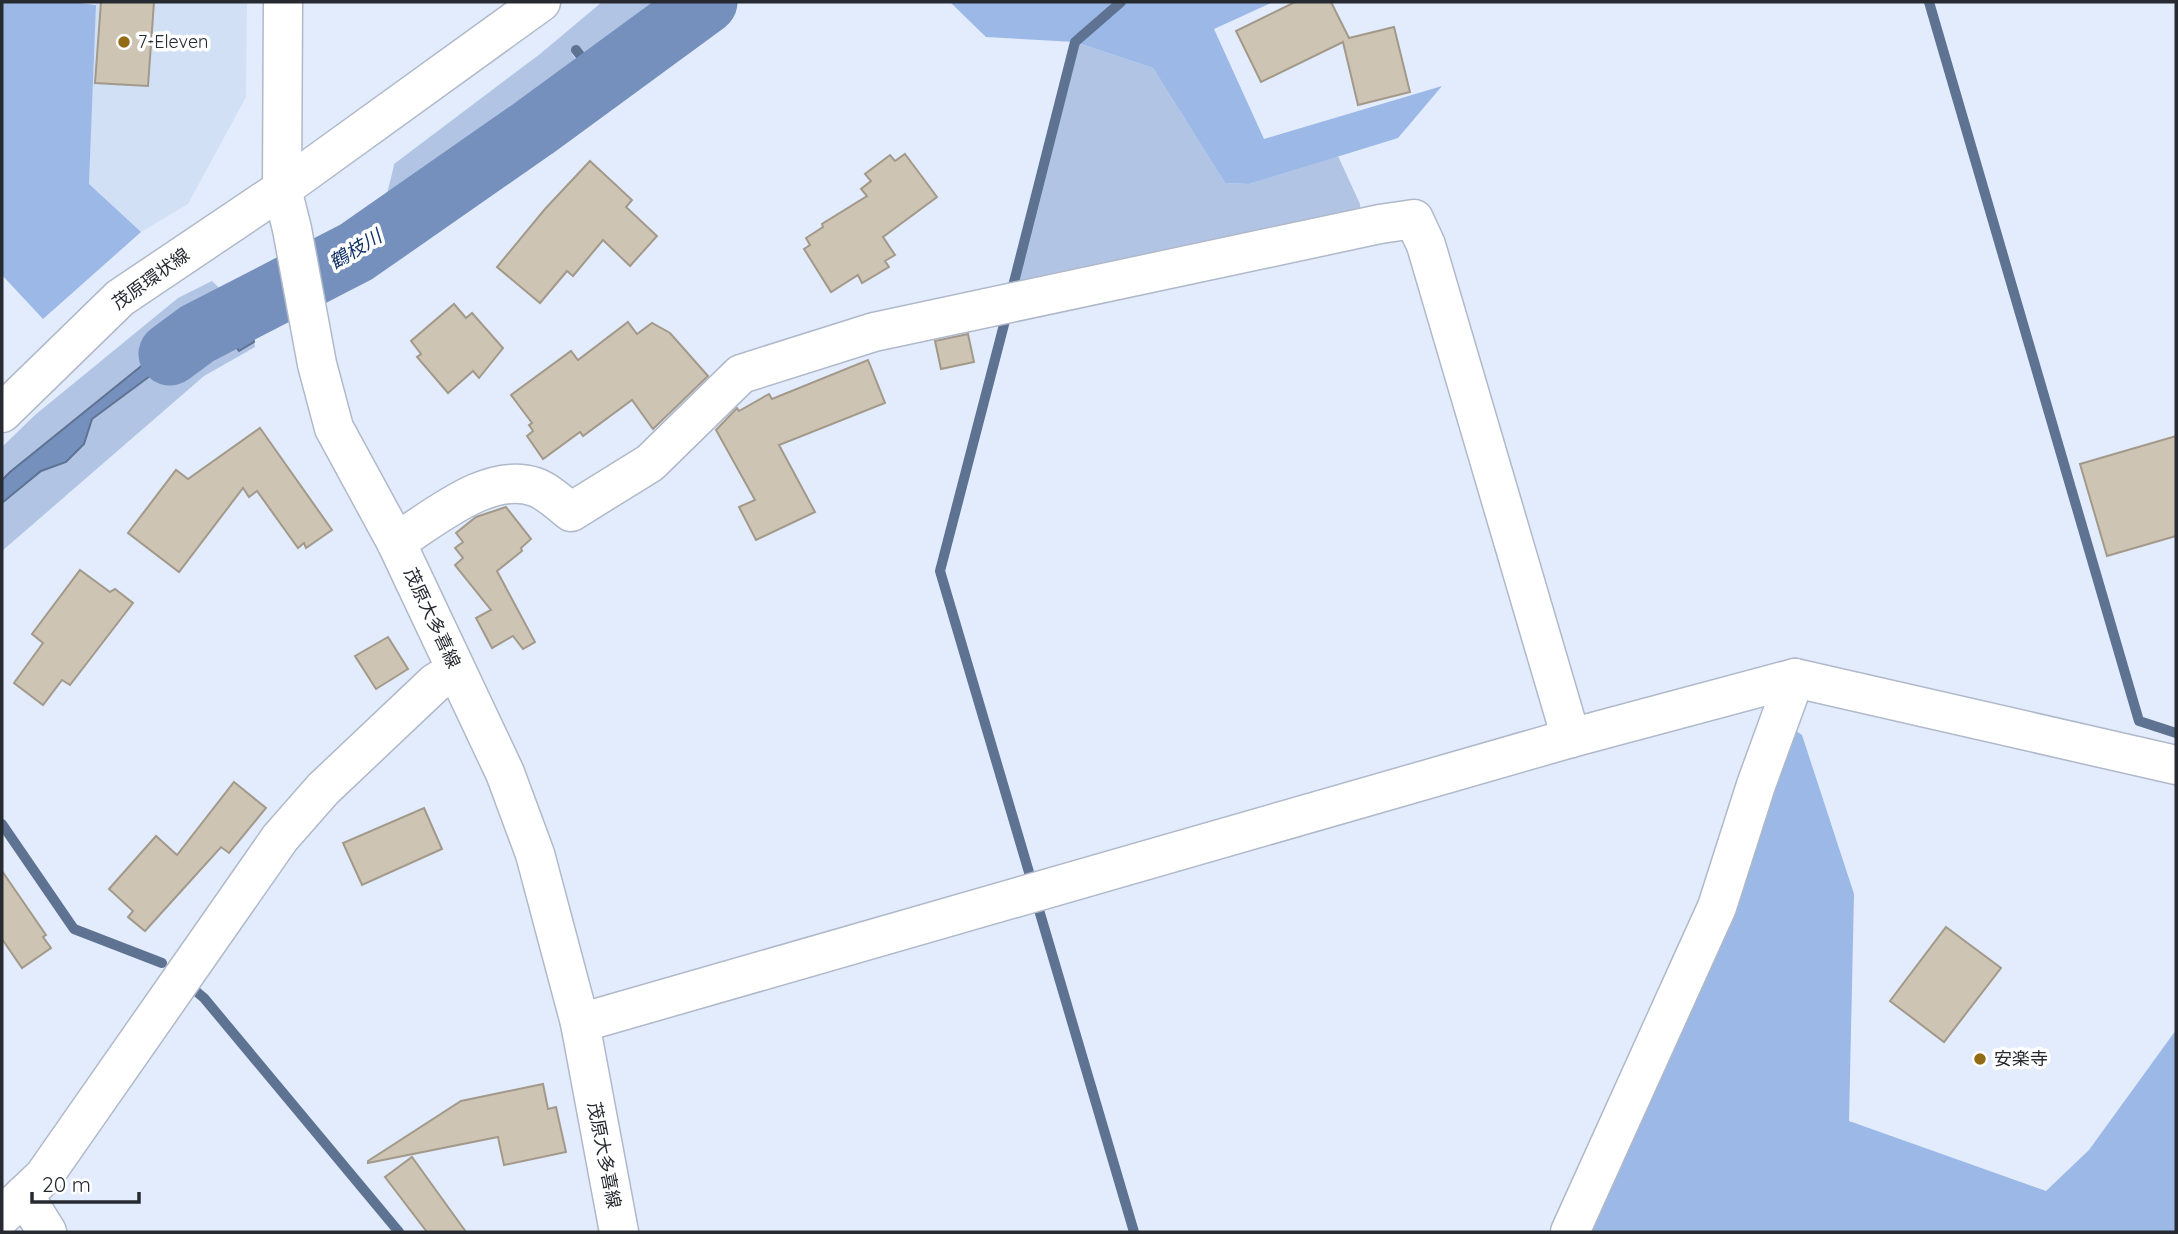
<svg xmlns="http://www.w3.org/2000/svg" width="2178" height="1234" font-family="Quicksand,'Noto Sans JP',sans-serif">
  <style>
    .built { fill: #d2e0f6 }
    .green { fill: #b1c4e3 }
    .forest { fill: #9bb8e6 }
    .water { fill: #7590bc; stroke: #5e7292; stroke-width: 2 }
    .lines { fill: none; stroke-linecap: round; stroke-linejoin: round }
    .stream { stroke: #5e7292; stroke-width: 10 }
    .river { stroke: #7590bc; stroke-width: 63 }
    .building { fill: #cdc4b4; stroke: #a2998a; stroke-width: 2 }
    .minor-casing { stroke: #b0b9c9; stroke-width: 41 }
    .secondary-casing { stroke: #b0b9c9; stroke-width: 41 }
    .primary-casing { stroke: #b0b9c9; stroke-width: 41 }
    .minor { stroke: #fff; stroke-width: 38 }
    .secondary { stroke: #fff; stroke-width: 38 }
    .primary { stroke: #fff; stroke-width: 38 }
    .poi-dot { fill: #946b15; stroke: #fff; stroke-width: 2.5 }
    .labels { text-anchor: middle; stroke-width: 7; stroke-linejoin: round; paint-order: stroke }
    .poi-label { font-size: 18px; fill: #272b31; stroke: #fff; text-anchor: start }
    .street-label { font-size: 18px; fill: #272b31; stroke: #fff }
    .water-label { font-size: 19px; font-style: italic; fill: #13336a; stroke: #fff }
  </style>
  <rect width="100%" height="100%" fill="#e2ecfc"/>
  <!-- built -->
  <path class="built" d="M 96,2 L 247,2 L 246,97 L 188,204 L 141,232 L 89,185 Z"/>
  <!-- green -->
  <g class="green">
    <path d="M 602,2 L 688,2 L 594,69 L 580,48 L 572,54 L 586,74 L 510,128 L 402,213 L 384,224 C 380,213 392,178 394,164 L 540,54 Z"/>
    <path d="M 1075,42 L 1153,68 L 1225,183 L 1249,184 L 1338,156 L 1360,204 L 1361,216 L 1012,290 Z"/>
    <path d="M 212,281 L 228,296 L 2,480 L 2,447 L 35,415 L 178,298 Z"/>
    <path d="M 206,340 L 232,340 L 239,351 L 254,342 L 255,347 L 204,376 L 2,551 L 2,503 L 41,471 L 66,462 L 84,444 L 92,419 L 181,353 Z"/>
  </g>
  <!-- forest -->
  <g class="forest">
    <path d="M 2,2 L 70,2 L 96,5 L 89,184 L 141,232 L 43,319 L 2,275 Z"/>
    <path d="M 950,2 L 1273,2 L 1214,29 L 1264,139 L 1442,86 L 1398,138 L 1249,184 L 1225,183 L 1153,68 L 1075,42 L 986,37 Z"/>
    <path d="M 1792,728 L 1802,735 L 1854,894 L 1849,1121 L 2046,1191 L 2089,1150 L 2176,1030 L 2176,1232 L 1580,1232 Z"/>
  </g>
  <!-- water -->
  <path class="water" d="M 228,296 L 249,317 L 254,342 L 239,351 L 231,340 L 206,340 L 181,353 L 92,419 L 84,444 L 66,462 L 41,471 L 2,503 L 2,480 L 10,472 Z"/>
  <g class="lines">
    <!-- stream -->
    <g class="stream">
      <path d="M 1929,2 L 2139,721 L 2176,733"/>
      <path d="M 576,50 L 599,80"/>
      <path d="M 1012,290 L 1075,42 L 1121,2"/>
      <path d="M 1007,313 L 940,571 L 1031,879"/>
      <path d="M 2,824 L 74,929 L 162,963"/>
      <path d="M 1039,910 L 1134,1232"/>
      <path d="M 191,987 L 204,998 L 399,1232"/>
    </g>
    <!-- river -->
    <path class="river" d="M 170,354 L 197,334 L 356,252 L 534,128 L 706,2"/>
  </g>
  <!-- building -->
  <g class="building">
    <path d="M 101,2 L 154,2 L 148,86 L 95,83 Z"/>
    <path d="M 1295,2 L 1331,2 L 1349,38 L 1394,27 L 1410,92 L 1358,105 L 1343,42 L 1261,82 L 1236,31 Z"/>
    <path d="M 905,154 L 937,197 L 883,237 L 895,255 L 885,261 L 889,267 L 862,283 L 858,275 L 831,292 L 804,249 L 810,245 L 806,238 L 823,227 L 822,224 L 867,196 L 861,189 L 871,181 L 865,174 L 890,155 L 895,161 Z"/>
    <path d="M 590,161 L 632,200 L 626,207 L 657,236 L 630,266 L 603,240 L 573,276 L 567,271 L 540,303 L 497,267 L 545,209 Z"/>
    <path d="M 454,304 L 466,318 L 472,313 L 503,348 L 479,378 L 473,371 L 448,393 L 417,357 L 421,354 L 411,341 Z"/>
    <path d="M 628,322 L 637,334 L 652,323 L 670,333 L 708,376 L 653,429 L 632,400 L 583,436 L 580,432 L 543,459 L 527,436 L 533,431 L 529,425 L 532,423 L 511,395 L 571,351 L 578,360 Z"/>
    <path d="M 968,334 L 974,362 L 941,369 L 935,341 Z"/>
    <path d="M 868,360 L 885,403 L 779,445 L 815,512 L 756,540 L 739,507 L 755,500 L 716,430 L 737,408 L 739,411 L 769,394 L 772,399 Z"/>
    <path d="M 260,428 L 332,530 L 306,548 L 304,543 L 298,548 L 257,491 L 249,497 L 243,488 L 179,572 L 128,533 L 176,470 L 188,479 Z"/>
    <path d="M 2176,436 L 2176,536 L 2107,556 L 2080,464 Z"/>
    <path d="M 506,507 L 531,539 L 521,548 L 522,551 L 497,571 L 535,642 L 523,649 L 513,636 L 492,648 L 476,618 L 491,610 L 455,565 L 463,558 L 455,548 L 463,542 L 456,533 L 476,517 Z"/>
    <path d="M 80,570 L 110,592 L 115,589 L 133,603 L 70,685 L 62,680 L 43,705 L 14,683 L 43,643 L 32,634 Z"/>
    <path d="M 388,637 L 408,669 L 376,689 L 355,656 Z"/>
    <path d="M 234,782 L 266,808 L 229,853 L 221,847 L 145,931 L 128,917 L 133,911 L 109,889 L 156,836 L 177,855 Z"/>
    <path d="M 424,808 L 442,849 L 362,885 L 343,843 Z"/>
    <path d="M 2,871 L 46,935 L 43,937 L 51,948 L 22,968 L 2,939 Z"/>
    <path d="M 1946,927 L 2001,968 L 1944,1042 L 1890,1001 Z"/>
    <path d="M 543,1084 L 548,1109 L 556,1107 L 566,1152 L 504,1165 L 498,1137 L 368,1163 L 368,1161 L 461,1101 Z"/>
    <path d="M 412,1157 L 466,1232 L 427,1232 L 385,1177 Z"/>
  </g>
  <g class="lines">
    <!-- minor casing -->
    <g class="minor-casing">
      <g id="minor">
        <path d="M 396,542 C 434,519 488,471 535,487 C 547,491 561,504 571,512 L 650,463 L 741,374 L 874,332 L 1380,224 L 1414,219 L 1426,245 L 1571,738"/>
        <path d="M 580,1023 L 1571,738 L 1795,678 L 2176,765"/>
        <path d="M 24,1195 L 47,1232"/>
        <path d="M 2,1216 L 44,1176 L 280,838 L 323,789 L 435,683 L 456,670"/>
        <path d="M 1570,1232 L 1717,907 L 1756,785 L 1795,678"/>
      </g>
    </g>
    <!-- secondary casing -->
    <g class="secondary-casing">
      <path id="secondary" d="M 2,413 L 120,298 L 282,189 L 541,2"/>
    </g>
    <!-- primary casing -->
    <g class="primary-casing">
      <path id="primary" d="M 283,2 L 282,189 L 292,229 L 317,364 L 334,428 L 396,542 L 505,773 L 535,854 L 580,1023 L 619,1232"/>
    </g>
    <!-- minor -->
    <use href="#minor" class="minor"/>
    <!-- secondary -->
    <use href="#secondary" class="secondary"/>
    <!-- primary -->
    <use href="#primary" class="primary"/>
  </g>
  <!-- markers -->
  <g class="poi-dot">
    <circle cx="124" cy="42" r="7"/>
    <circle cx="1980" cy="1059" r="7"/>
  </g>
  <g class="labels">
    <!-- poi labels -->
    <g class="poi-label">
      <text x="138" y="48">7-Eleven</text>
      <text x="1994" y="1065">安楽寺</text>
    </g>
    <!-- street labels -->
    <g class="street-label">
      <text transform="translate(151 279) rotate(-36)" y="6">茂原環状線</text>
      <text transform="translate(432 618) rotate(65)" y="6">茂原大多喜線</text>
      <text transform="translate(604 1155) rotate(79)" y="6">茂原大多喜線</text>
    </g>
    <!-- water labels -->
    <g class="water-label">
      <text transform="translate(355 249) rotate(-31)" y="7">鶴枝川</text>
    </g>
  </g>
  <!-- border -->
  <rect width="2178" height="1234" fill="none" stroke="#272b31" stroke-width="7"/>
  <!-- scale -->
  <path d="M32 1192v10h107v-10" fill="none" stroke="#272b31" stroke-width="3.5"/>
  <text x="42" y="1192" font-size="21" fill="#272b31" stroke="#ffffff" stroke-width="5" paint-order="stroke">20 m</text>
</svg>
